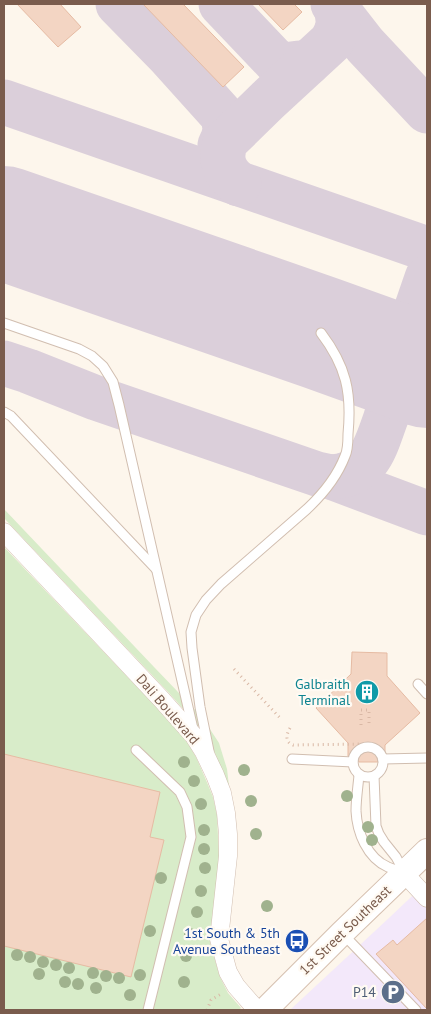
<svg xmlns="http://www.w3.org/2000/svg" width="431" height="1014" font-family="'PT Sans',sans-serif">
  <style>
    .education { fill: #f3e8fa }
    .green { fill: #d8ecc9 }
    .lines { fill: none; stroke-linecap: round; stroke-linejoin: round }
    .taxiway { stroke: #dbcfda; stroke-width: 45 }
    .runway { stroke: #dbcfda; stroke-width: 114 }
    .building { fill: #f3d5c3; stroke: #e6bba3 }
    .lane-casing { stroke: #d1beb0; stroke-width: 11 }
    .street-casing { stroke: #d1beb0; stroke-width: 19 }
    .secondary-casing { stroke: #d6c0b0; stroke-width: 26 }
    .path { stroke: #d9b8a5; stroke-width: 3; stroke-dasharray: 1 4; stroke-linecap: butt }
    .lane { stroke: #fff; stroke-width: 9 }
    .street { stroke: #fff; stroke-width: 18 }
    .secondary { stroke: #fff; stroke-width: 24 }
    .tree { fill: #a0b28e }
    .labels { text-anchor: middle; stroke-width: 4.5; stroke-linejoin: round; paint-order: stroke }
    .culture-label { font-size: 14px; fill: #0d838f; stroke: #fffaf3; text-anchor: end }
    .street-label { font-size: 14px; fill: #7a5c4d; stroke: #fffaf3 }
    .transit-label { font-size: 14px; fill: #164399; stroke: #fffaf3; text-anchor: end }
    .service-label { font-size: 14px; fill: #4e5e75; stroke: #fffaf3; text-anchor: end }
  </style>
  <rect width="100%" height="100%" fill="#fdf6ec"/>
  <!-- education -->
  <path class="education" d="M 427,882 L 427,1010 L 290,1010 L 389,918 Z"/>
  <!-- green -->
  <g class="green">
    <path d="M 4,509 L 154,667 L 202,717 L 219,743 L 227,769 L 229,786 L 212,748 L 202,730 L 169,693 L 4,518 Z"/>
    <path d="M 4,547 L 155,706 L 187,742 L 196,757 L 206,780 L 213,797 L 217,815 L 219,857 L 210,943 L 220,977 L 228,993 L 241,1008 L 239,1010 L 4,1010 Z"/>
  </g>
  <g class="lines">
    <!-- taxiway -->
    <g class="taxiway">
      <path d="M 118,4 L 168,55 L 222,115 C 226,126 226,134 220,145"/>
      <path d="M 221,4 L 279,65 C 289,66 298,61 308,63"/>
      <path d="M 333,4 L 365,45 L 427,111"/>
      <path d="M 4,102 L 427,249"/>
      <path d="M 239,184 C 224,173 219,159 226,141 L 268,100 L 331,42 C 339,30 340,20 335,6"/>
      <path d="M 407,336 L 427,278"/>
      <path d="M 356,346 C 362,350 368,352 373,357 C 389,371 389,396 387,415 L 394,403 L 414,383 L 417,381 L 427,378"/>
      <path d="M 356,346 C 377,346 390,355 407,336 C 406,351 414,361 427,367"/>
      <path d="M 4,363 L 28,371 L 96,398 L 317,474 L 331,477 L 427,513"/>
      <path d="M 331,477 C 371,475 375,447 387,415"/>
    </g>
    <!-- runway -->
    <path class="runway" d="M 4,223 L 321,333 L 427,371"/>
  </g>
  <!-- building -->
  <g class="building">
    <path d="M 17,4 L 60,4 L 81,27 L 58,47 Z"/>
    <path d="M 143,4 L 183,4 L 244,67 L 223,87 Z"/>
    <path d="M 258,4 L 294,4 L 302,12 L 283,30 Z"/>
    <path d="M 352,652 L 387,653 L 387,676 L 420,713 L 385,745 L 385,753 L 380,753 L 377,756 L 378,762 L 359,762 L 356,757 L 348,756 L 348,743 L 316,708 L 351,674 Z"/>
    <path d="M 4,754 L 160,792 L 150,837 L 164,840 L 131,977 L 4,946 Z"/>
    <path d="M 427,918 L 427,1009 L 376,954 L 393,940 L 397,945 Z"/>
  </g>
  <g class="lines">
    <!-- lane casing -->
    <g class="lane-casing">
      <g id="lane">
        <path d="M 4,323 L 79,349 L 92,356 L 103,366 L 113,382 L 119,405 L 193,729"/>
        <path d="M 4,412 L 11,416 L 156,569"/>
        <path d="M 418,684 L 427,694"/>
        <circle cx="368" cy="762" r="15"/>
        <path d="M 136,750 L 180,792 L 187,807 L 191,837 L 148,1010"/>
        <path d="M 209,751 L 200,707 L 192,648 L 191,632 L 196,615 L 206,600 L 221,584 L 307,509 C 323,494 337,477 345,456 C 348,450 348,441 348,434 C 352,392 346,366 321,333"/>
        <path d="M 292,759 L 353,762"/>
        <path d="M 383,759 L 427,758"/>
        <path d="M 359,775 C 358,787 356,799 356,811 C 357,832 367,858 388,867 C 393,869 398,871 403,872"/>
        <path d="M 374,776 L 376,826 L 379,834 L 384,842 L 396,857 L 404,872"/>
        <path d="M 342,933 L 416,1010"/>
      </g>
    </g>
    <!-- street casing -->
    <g class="street-casing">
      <g id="street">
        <path d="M 4,532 L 162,700 L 194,736 L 204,752 L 215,775 L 222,793 L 226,813 L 228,834 L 228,856 L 219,939 L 228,972 L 236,986 L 257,1010"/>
        <path d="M 404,873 L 427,898"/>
      </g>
    </g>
    <!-- secondary casing -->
    <g class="secondary-casing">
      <path id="secondary" d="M 265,1010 L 342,933 L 427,851"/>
    </g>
    <!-- path -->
    <g class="path">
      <path d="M 234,669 L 281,719"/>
      <path d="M 361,725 L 361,710 L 369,710 L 369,726"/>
      <path d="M 290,728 C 286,735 285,742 293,745 L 365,744"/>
      <path d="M 207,1010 L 211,1000 L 221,994"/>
    </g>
    <!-- lane -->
    <use href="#lane" class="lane"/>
    <!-- street -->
    <use href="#street" class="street"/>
    <!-- secondary -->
    <use href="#secondary" class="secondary"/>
  </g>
  <!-- trees -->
  <g class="tree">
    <circle cx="184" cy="762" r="6"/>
    <circle cx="244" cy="770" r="6"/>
    <circle cx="194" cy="781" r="6"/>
    <circle cx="347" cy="796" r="6"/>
    <circle cx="251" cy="801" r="6"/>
    <circle cx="201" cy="804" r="6"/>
    <circle cx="368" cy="827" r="6"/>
    <circle cx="204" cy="830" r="6"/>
    <circle cx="256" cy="834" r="6"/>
    <circle cx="372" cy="840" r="6"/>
    <circle cx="204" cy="849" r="6"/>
    <circle cx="205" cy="868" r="6"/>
    <circle cx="161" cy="878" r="6"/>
    <circle cx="201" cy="891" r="6"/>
    <circle cx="267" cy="906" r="6"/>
    <circle cx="197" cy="912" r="6"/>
    <circle cx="150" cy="931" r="6"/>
    <circle cx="190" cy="934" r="6"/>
    <circle cx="17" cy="955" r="6"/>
    <circle cx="186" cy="956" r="6"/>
    <circle cx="30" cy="957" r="6"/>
    <circle cx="43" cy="962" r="6"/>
    <circle cx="56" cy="965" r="6"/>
    <circle cx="69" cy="968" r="6"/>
    <circle cx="93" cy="973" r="6"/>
    <circle cx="39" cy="974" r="6"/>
    <circle cx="140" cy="975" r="6"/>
    <circle cx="106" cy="976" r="6"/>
    <circle cx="119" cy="978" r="6"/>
    <circle cx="65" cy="982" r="6"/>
    <circle cx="184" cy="982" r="6"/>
    <circle cx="78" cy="984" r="6"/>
    <circle cx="96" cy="988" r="6"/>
    <circle cx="130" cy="995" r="6"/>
  </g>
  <!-- icons -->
  <defs>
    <g id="building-disc" transform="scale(1.25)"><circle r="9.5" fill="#0f9aa8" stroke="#fffaf3"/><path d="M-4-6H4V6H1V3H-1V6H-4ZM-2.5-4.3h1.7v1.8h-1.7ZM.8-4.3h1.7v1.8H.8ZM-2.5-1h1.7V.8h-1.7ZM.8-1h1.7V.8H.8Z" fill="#fff"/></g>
    <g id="bus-disc" transform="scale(1.25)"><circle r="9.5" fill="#1a4fb4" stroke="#fffaf3"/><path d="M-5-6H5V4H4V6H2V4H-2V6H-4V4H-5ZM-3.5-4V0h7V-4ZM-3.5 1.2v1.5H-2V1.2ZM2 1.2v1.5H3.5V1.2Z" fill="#fff"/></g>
    <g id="parking-disc" transform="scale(1.25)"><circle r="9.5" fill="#5c6f8a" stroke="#fffaf3"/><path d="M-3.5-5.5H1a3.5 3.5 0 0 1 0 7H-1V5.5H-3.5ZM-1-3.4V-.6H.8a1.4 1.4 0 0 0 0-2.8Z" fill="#fff"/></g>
  </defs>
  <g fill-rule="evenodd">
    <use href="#building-disc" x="367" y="692"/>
    <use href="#bus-disc" x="297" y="941"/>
    <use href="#parking-disc" x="393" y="992"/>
  </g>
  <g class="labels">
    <!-- culture labels -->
    <g class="culture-label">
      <text x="350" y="689">Galbraith<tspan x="350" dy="16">Terminal</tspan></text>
    </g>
    <!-- street labels -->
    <g class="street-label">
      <text transform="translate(168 709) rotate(49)" y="5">Dali Boulevard</text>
      <text transform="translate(345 930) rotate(-44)" y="5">1st Street Southeast</text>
    </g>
    <!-- transit labels -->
    <g class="transit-label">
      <text x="280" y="938">1st South &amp; 5th<tspan x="280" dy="16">Avenue Southeast</tspan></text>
    </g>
    <!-- service labels -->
    <g class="service-label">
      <text x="376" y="997">P14</text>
    </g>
  </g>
  <!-- border -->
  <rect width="431" height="1014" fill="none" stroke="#7a5c4d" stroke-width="10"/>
</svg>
